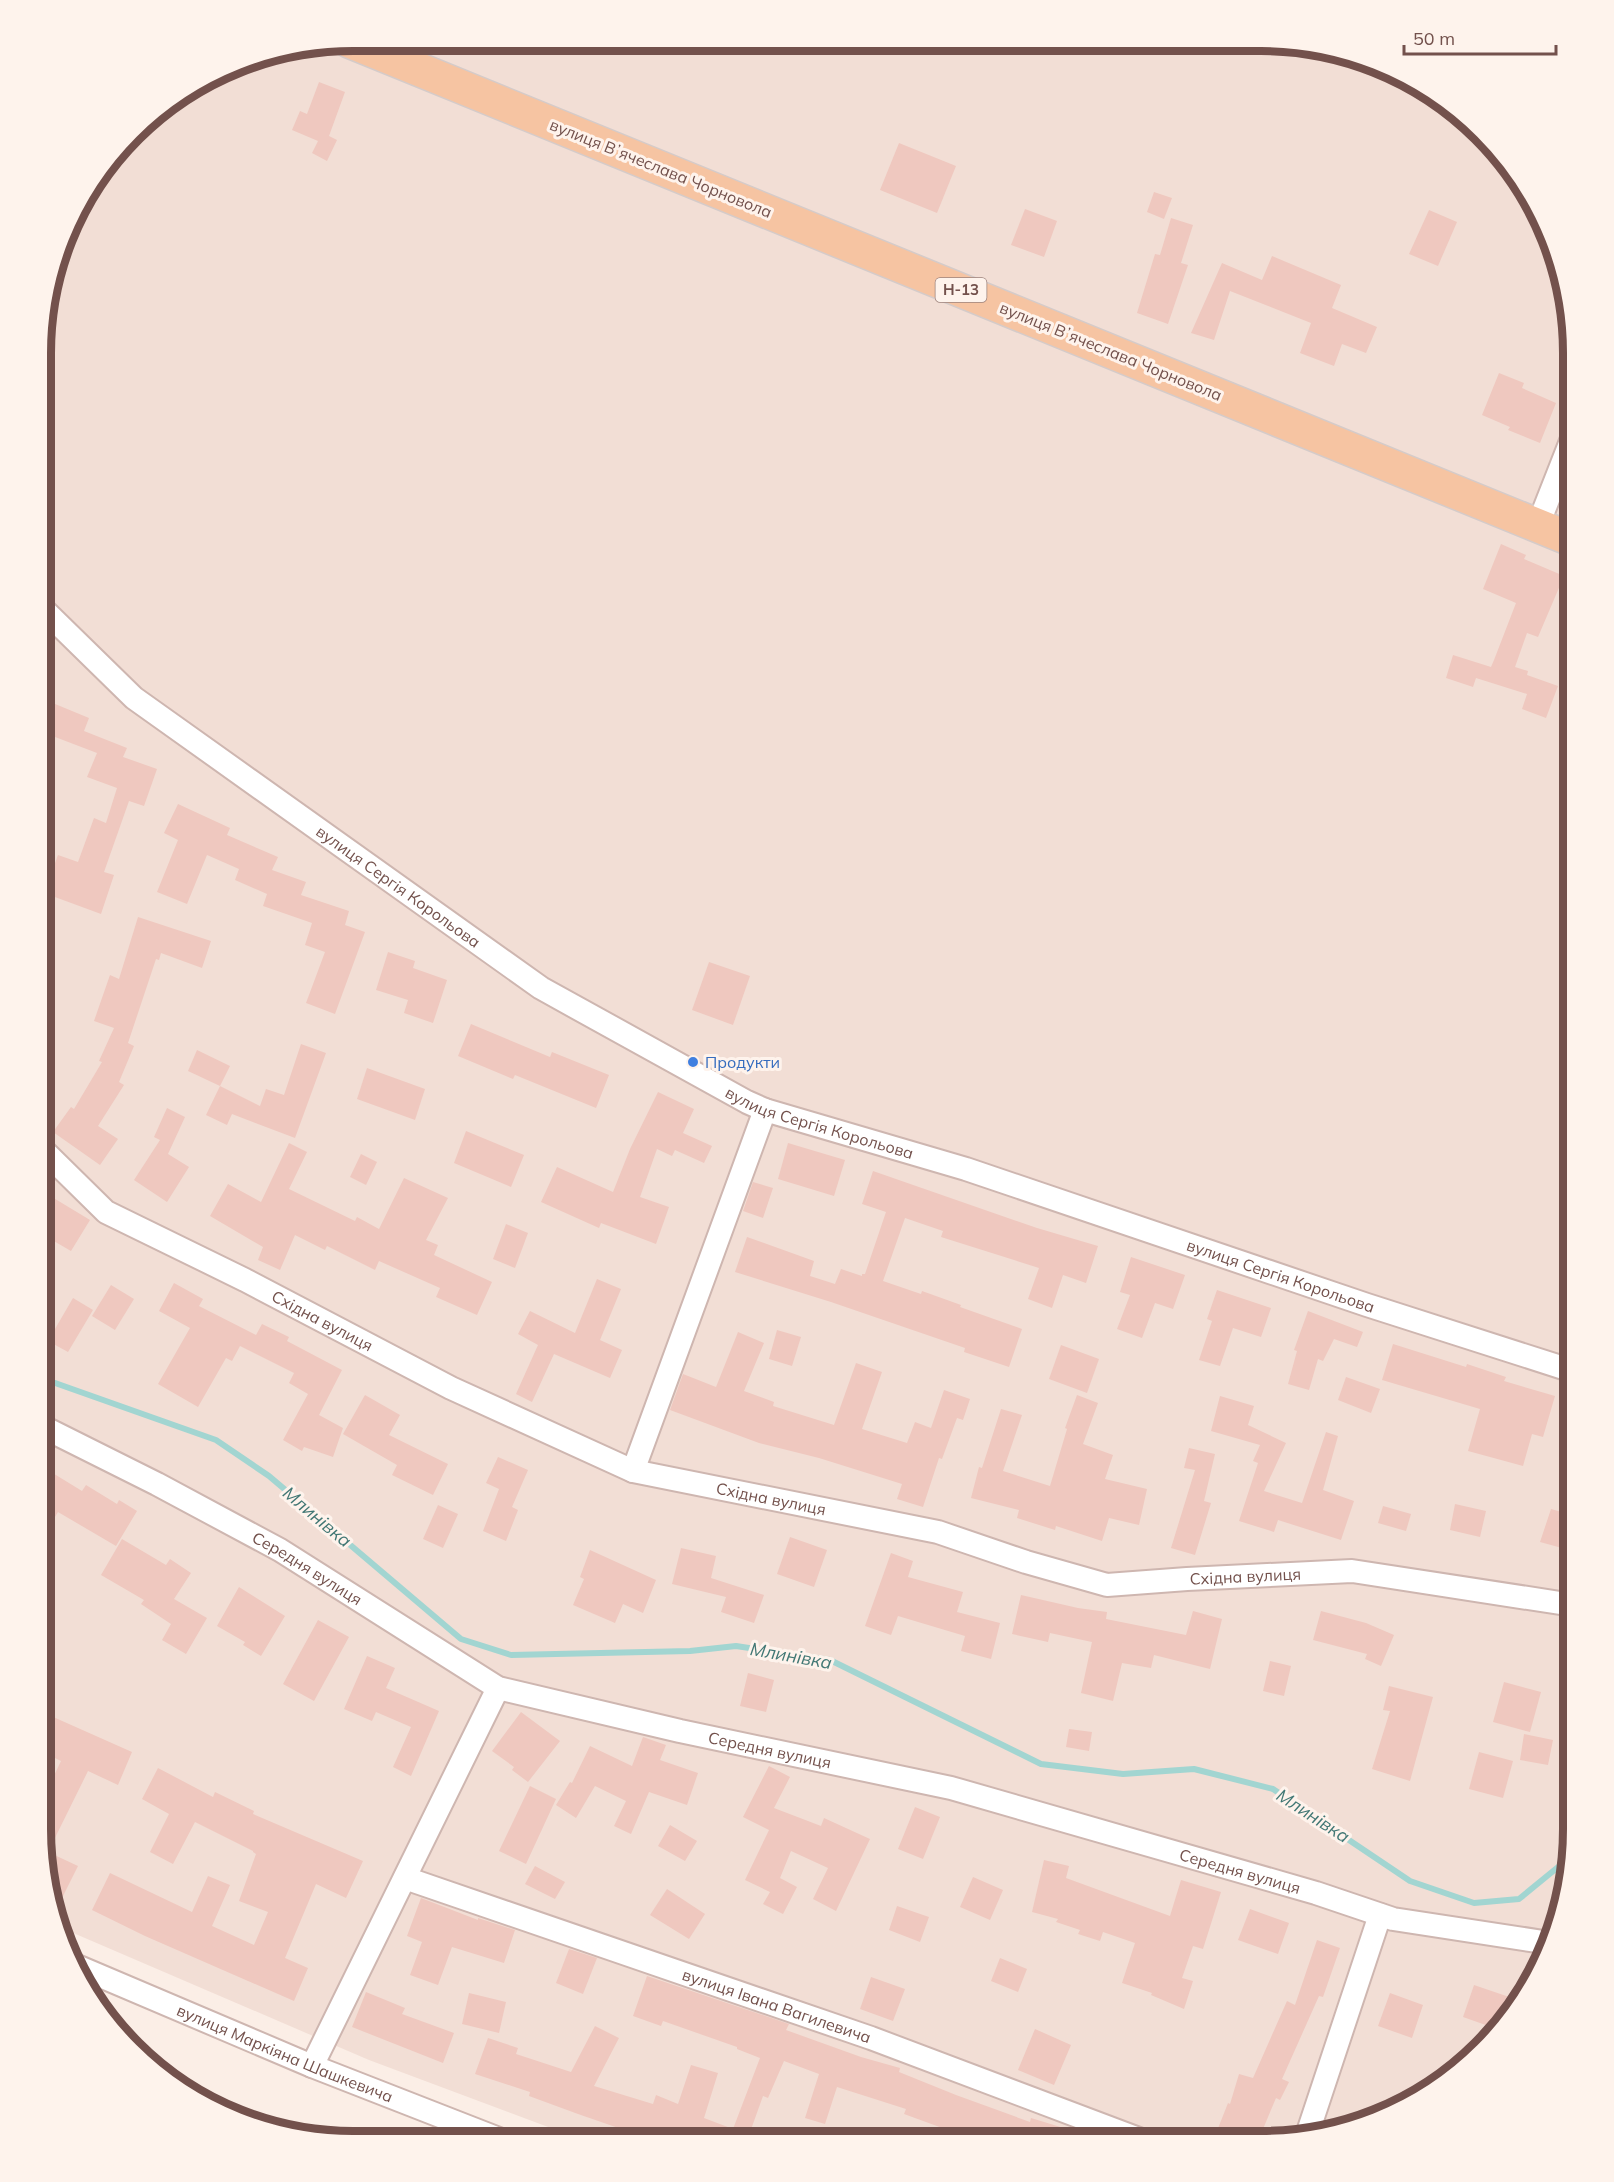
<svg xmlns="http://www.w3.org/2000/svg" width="1614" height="2182" font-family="Mulish,sans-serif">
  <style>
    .residential { fill: #f2ded5 }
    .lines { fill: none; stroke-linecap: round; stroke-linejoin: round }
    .stream { stroke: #a2d5d1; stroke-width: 6 }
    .building { fill: #efc8bf }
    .minor-casing { stroke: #ceb6b0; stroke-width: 26 }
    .primary-casing { stroke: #d5cbc9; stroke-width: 36 }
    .minor { stroke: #fff; stroke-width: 22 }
    .primary { stroke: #f6c4a2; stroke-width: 33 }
    .shop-dot { fill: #3f7fe0; stroke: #fef3ec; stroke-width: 2 }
    .labels { text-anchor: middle; stroke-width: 6; stroke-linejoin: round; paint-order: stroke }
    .shield { fill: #fef3ec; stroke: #9d827c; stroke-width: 1.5 }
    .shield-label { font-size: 15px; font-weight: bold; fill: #73514c }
    .street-label { font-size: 16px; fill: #73514c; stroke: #fef3ec }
    .shop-label { font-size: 16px; fill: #366cbe; stroke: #fef3ec; text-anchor: start }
    .water-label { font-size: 18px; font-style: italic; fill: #417774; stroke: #fef3ec }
    .rim { fill: none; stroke: #73514c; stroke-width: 8 }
  </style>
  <rect width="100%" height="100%" fill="#fbeee6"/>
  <!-- residential -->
  <path class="residential" d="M 353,41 L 1302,43 L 1381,64 L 1451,105 L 1496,147 L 1541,215 L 1563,273 L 1573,353 L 1573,1849 L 1557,1930 L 1521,2002 L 1467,2064 L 1399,2109 L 1341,2131 L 1261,2141 L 583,2140 L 369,2060 L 57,1926 L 51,1909 L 41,1829 L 43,312 L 82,197 L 147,118 L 252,57 Z"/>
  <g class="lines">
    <!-- stream -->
    <path class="stream" d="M 41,1378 L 216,1440 L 269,1476 L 461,1639 L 511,1655 L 690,1651 L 736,1646 L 830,1660 L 1041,1764 L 1123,1774 L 1194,1769 L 1273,1789 L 1410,1881 L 1474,1903 L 1519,1899 L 1563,1863 L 1573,1801"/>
  </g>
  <!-- building -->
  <g class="building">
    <path d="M 319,82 L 345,92 L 329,136 L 337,140 L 327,161 L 312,153 L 318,141 L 292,130 L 300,111 L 307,114 Z"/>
    <path d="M 899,143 L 956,166 L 937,213 L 880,190 Z"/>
    <path d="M 1154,192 L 1172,198 L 1164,219 L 1147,212 Z"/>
    <path d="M 1025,209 L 1057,221 L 1044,257 L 1011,245 Z"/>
    <path d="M 1429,210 L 1457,222 L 1438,266 L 1409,254 Z"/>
    <path d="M 1171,218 L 1193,225 L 1181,263 L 1188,265 L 1168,324 L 1137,313 L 1155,254 L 1160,255 Z"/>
    <path d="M 1272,256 L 1341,285 L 1332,308 L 1377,327 L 1366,353 L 1342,344 L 1334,366 L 1300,353 L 1311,323 L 1230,291 L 1214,340 L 1191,333 L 1222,263 L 1262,280 Z"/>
    <path d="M 1499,373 L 1524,383 L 1522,388 L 1556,403 L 1540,443 L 1508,430 L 1510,427 L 1482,415 Z"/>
    <path d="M 1501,544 L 1526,555 L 1524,559 L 1564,576 L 1538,637 L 1527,633 L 1515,667 L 1528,671 L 1527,675 L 1558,686 L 1546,718 L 1522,709 L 1527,694 L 1476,678 L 1473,687 L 1446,678 L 1453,655 L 1491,667 L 1494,660 L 1516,603 L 1483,589 Z"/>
    <path d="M 43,699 L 89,718 L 84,731 L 127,748 L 123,757 L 157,769 L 144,806 L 129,801 L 104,872 L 114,875 L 101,914 L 44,893 L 58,855 L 78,862 L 94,818 L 106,823 L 117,788 L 87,777 L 97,753 L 42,732 Z"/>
    <path d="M 178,804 L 230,828 L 227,835 L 278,857 L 272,870 L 306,882 L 301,895 L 349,911 L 345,925 L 365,932 L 335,1014 L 306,1003 L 325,952 L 305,945 L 312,923 L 263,906 L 267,894 L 235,880 L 239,869 L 207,855 L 187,904 L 157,892 L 178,840 L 164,833 Z"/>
    <path d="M 138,917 L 211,941 L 202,968 L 161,953 L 159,960 L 156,959 L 128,1043 L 134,1046 L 119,1082 L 124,1085 L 98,1126 L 118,1139 L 100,1165 L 53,1132 L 71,1107 L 74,1109 L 102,1062 L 99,1061 L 114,1028 L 94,1021 L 110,975 L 119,979 Z"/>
    <path d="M 388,952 L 415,961 L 413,968 L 447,980 L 433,1023 L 404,1013 L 408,1000 L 376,990 Z"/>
    <path d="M 709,962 L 750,976 L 733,1025 L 692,1010 Z"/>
    <path d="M 471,1024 L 550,1057 L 552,1052 L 609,1075 L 596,1108 L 515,1075 L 513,1079 L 458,1056 Z"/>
    <path d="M 301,1044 L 326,1053 L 295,1138 L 232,1114 L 227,1125 L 206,1115 L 220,1086 L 260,1106 L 266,1089 L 284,1095 Z"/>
    <path d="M 197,1050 L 230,1066 L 220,1086 L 188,1071 Z"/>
    <path d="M 367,1068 L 425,1089 L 415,1120 L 357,1099 Z"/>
    <path d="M 658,1092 L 694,1109 L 683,1133 L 712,1146 L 704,1163 L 675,1150 L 672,1156 L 657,1149 L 640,1197 L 669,1207 L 656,1244 L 601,1223 L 599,1228 L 541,1202 L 557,1167 L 613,1192 L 630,1149 Z"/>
    <path d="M 167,1108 L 185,1117 L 168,1154 L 189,1167 L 167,1202 L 134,1180 L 160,1140 L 154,1137 Z"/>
    <path d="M 466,1131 L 524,1155 L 511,1187 L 454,1163 Z"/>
    <path d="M 289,1143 L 307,1152 L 289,1189 L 355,1221 L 357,1217 L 379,1229 L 404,1178 L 448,1198 L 426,1240 L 438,1245 L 434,1255 L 492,1282 L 477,1315 L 436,1297 L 440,1288 L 379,1261 L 375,1270 L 327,1246 L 325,1250 L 295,1235 L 280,1270 L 258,1260 L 263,1247 L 210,1216 L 228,1184 L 261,1202 Z"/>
    <path d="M 788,1143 L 845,1160 L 834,1196 L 778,1179 Z"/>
    <path d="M 361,1154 L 377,1162 L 366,1185 L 350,1177 Z"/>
    <path d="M 873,1171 L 1037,1228 L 1098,1246 L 1086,1283 L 1063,1275 L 1052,1308 L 1028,1299 L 1039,1268 L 941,1237 L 943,1231 L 905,1218 L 883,1281 L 921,1294 L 922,1291 L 961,1305 L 960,1307 L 1022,1329 L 1009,1367 L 964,1352 L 965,1348 L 831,1302 L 735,1272 L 747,1237 L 814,1261 L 810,1276 L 835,1284 L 841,1269 L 862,1276 L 862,1274 L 865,1274 L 886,1212 L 862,1204 Z"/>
    <path d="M 753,1182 L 773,1188 L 763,1218 L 743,1211 Z"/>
    <path d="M 42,1191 L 90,1220 L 71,1251 L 52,1240 L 42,1259 Z"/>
    <path d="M 506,1224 L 528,1233 L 515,1268 L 493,1259 Z"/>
    <path d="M 1131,1257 L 1185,1275 L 1173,1309 L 1155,1303 L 1142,1338 L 1117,1329 L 1130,1295 L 1120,1292 Z"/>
    <path d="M 597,1279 L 621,1289 L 600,1340 L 622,1350 L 610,1378 L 554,1354 L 532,1402 L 516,1394 L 538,1345 L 518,1334 L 530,1311 L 575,1333 Z"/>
    <path d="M 174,1283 L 203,1299 L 199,1306 L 256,1335 L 262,1324 L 289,1337 L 287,1341 L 342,1370 L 319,1415 L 343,1428 L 333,1457 L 304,1447 L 302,1451 L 283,1440 L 308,1394 L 289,1383 L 294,1373 L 240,1346 L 232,1361 L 226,1358 L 198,1407 L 158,1384 L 190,1328 L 159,1311 Z"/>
    <path d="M 111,1285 L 134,1299 L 115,1330 L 92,1316 Z"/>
    <path d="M 1217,1290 L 1271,1308 L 1261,1337 L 1233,1328 L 1220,1366 L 1199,1360 L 1212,1321 L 1207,1319 Z"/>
    <path d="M 73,1298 L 93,1310 L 68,1352 L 48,1341 Z"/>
    <path d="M 1308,1311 L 1363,1332 L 1357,1347 L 1334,1339 L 1323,1361 L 1318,1359 L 1309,1390 L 1288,1384 L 1297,1351 L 1294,1350 Z"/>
    <path d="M 777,1330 L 801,1337 L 792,1366 L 769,1359 Z"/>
    <path d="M 738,1332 L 764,1343 L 744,1391 L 774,1402 L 773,1406 L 834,1425 L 856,1363 L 882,1372 L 862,1429 L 907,1443 L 915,1422 L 931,1428 L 944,1390 L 970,1399 L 963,1420 L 957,1418 L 942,1459 L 939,1458 L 923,1507 L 897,1499 L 902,1484 L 819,1458 L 759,1443 L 670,1410 L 683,1374 L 716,1387 Z"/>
    <path d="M 1393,1344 L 1466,1367 L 1467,1364 L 1506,1377 L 1504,1381 L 1555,1396 L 1543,1437 L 1532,1434 L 1523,1466 L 1468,1451 L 1480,1409 L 1382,1380 Z"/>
    <path d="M 1061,1345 L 1099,1359 L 1087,1393 L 1049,1379 Z"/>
    <path d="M 1346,1377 L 1380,1389 L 1371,1413 L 1338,1400 Z"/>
    <path d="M 365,1395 L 400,1415 L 389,1435 L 448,1464 L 433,1495 L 392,1475 L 397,1465 L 343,1434 Z"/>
    <path d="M 1077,1395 L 1098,1403 L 1083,1444 L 1113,1455 L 1105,1479 L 1147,1489 L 1139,1525 L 1109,1518 L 1102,1541 L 1056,1526 L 1055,1530 L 1017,1518 L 1019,1510 L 971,1498 L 979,1467 L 982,1468 L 1001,1409 L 1022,1415 L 1003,1471 L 1050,1486 L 1067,1429 L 1065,1428 Z"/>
    <path d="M 1220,1396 L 1254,1406 L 1248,1425 L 1286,1443 L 1264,1491 L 1302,1503 L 1326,1432 L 1338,1436 L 1323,1490 L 1354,1501 L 1341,1540 L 1278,1520 L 1274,1532 L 1239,1521 L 1258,1463 L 1253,1461 L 1260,1445 L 1211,1431 Z"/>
    <path d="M 1189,1448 L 1215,1454 L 1204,1501 L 1211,1503 L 1195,1555 L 1171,1548 L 1195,1470 L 1184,1468 Z"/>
    <path d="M 498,1457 L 528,1470 L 512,1507 L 518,1510 L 506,1541 L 483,1531 L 499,1489 L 486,1483 Z"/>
    <path d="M 51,1472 L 82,1491 L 86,1485 L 117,1504 L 119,1500 L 137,1511 L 116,1546 L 58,1512 L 52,1522 L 41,1516 L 41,1489 Z"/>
    <path d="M 1455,1504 L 1486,1511 L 1480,1537 L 1450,1530 Z"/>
    <path d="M 438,1505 L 458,1514 L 443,1548 L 423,1539 Z"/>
    <path d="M 1383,1506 L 1411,1514 L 1406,1531 L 1378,1523 Z"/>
    <path d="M 1551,1509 L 1572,1515 L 1562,1548 L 1540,1542 Z"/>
    <path d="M 790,1537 L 827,1550 L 814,1587 L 777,1574 Z"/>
    <path d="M 122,1539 L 166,1565 L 170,1559 L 191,1573 L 174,1599 L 207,1618 L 186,1654 L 162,1640 L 171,1624 L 141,1604 L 144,1600 L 101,1575 Z"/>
    <path d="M 681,1548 L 716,1556 L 711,1578 L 764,1595 L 754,1623 L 721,1612 L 726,1597 L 672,1584 Z"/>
    <path d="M 590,1550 L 656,1580 L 643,1613 L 623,1604 L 615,1623 L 573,1605 L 584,1579 L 580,1577 Z"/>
    <path d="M 891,1553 L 913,1561 L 908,1577 L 963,1592 L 957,1612 L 1000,1623 L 991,1659 L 961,1651 L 965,1636 L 898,1616 L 891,1635 L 865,1626 Z"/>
    <path d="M 239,1587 L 285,1616 L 261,1656 L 243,1645 L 245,1642 L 217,1626 Z"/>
    <path d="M 1021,1595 L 1078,1608 L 1107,1612 L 1106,1619 L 1186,1635 L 1193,1611 L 1222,1619 L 1210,1669 L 1154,1655 L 1151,1668 L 1122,1663 L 1113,1701 L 1081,1693 L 1092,1642 L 1050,1633 L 1048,1642 L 1012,1634 Z"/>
    <path d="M 1321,1611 L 1366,1623 L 1394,1635 L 1381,1666 L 1365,1659 L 1367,1654 L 1313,1640 Z"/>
    <path d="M 318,1620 L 349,1637 L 314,1701 L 283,1684 Z"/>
    <path d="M 367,1656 L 395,1668 L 386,1688 L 439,1711 L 411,1776 L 393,1767 L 411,1727 L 376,1712 L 372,1721 L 344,1709 Z"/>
    <path d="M 1270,1661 L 1291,1666 L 1284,1696 L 1263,1691 Z"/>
    <path d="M 748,1673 L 774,1680 L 766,1712 L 740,1706 Z"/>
    <path d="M 1504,1682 L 1541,1692 L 1530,1732 L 1493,1722 Z"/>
    <path d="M 1389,1686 L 1433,1697 L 1410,1781 L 1372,1769 L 1390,1711 L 1383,1710 Z"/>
    <path d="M 521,1712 L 560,1741 L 528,1782 L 512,1770 L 514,1767 L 492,1751 Z"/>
    <path d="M 51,1716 L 132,1752 L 118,1785 L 88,1771 L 48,1852 L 78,1866 L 61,1900 L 49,1894 L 40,1829 L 41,1803 L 61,1761 L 41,1751 L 41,1737 Z"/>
    <path d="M 1069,1729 L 1092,1732 L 1089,1751 L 1066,1747 Z"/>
    <path d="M 1524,1734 L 1553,1740 L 1548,1765 L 1520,1760 Z"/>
    <path d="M 643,1737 L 666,1745 L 660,1760 L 698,1773 L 687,1805 L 649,1792 L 631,1834 L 614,1826 L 626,1801 L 595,1786 L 576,1818 L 556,1805 L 570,1782 L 572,1783 L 590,1746 L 632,1766 Z"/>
    <path d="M 1479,1752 L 1513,1761 L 1503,1798 L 1469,1789 Z"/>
    <path d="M 769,1766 L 790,1777 L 774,1808 L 821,1826 L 824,1818 L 870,1839 L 836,1911 L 813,1899 L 828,1868 L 791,1851 L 780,1878 L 797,1887 L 783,1914 L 763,1904 L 770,1892 L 745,1880 L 769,1830 L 743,1817 Z"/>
    <path d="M 158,1768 L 213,1797 L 215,1792 L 254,1811 L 253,1814 L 363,1861 L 346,1898 L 316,1884 L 285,1958 L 308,1968 L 294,2001 L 145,1936 L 92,1910 L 110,1873 L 192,1912 L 208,1876 L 230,1885 L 212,1926 L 254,1945 L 268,1912 L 239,1901 L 256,1854 L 253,1852 L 253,1851 L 195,1822 L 173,1864 L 150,1852 L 169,1814 L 142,1799 Z"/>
    <path d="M 530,1786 L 556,1799 L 526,1864 L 499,1851 Z"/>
    <path d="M 915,1807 L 940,1817 L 923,1859 L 898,1849 Z"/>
    <path d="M 670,1825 L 697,1841 L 685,1861 L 658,1846 Z"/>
    <path d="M 1044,1860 L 1069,1866 L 1066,1878 L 1170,1916 L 1181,1880 L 1221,1892 L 1203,1949 L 1193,1946 L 1182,1978 L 1193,1981 L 1184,2009 L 1151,1995 L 1152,1993 L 1122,1983 L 1135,1943 L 1103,1932 L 1100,1941 L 1078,1934 L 1080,1930 L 1056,1922 L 1058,1919 L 1032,1912 Z"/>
    <path d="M 535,1866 L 565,1882 L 555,1899 L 525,1884 Z"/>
    <path d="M 973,1877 L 1003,1890 L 990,1920 L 960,1907 Z"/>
    <path d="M 667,1889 L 705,1914 L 689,1939 L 650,1915 Z"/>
    <path d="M 421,1898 L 478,1920 L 478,1918 L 515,1930 L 504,1963 L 452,1947 L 438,1985 L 410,1975 L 422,1942 L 407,1936 Z"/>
    <path d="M 897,1906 L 929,1917 L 920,1942 L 889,1930 Z"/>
    <path d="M 1250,1909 L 1289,1923 L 1278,1954 L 1238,1940 Z"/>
    <path d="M 1317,1940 L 1340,1948 L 1323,1997 L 1319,1996 L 1282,2079 L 1289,2082 L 1280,2100 L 1276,2098 L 1258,2141 L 1213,2141 L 1228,2103 L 1230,2104 L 1239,2074 L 1253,2078 L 1287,2001 L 1295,2005 Z"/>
    <path d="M 569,1949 L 597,1958 L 583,1994 L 556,1983 Z"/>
    <path d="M 1000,1958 L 1027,1969 L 1018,1992 L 991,1981 Z"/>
    <path d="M 647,1976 L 789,2024 L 786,2030 L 861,2057 L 900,2068 L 899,2072 L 956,2095 L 1030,2122 L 1031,2118 L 1093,2137 L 1093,2141 L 978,2141 L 904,2114 L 906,2109 L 837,2087 L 825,2124 L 805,2118 L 819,2074 L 784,2061 L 768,2098 L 763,2096 L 749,2135 L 758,2140 L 653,2140 L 578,2114 L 529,2096 L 530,2092 L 475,2074 L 488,2038 L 518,2048 L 516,2054 L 571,2072 L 595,2026 L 619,2038 L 594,2086 L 653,2104 L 656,2095 L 678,2104 L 691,2065 L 718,2073 L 704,2118 L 733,2129 L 760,2058 L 737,2049 L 737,2047 L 663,2021 L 661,2026 L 633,2016 Z"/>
    <path d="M 871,1977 L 905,1989 L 893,2021 L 860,2009 Z"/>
    <path d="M 1474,1985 L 1521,2001 L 1497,2029 L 1463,2017 Z"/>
    <path d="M 366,1992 L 405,2008 L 402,2014 L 454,2033 L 443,2063 L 352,2027 Z"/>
    <path d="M 469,1993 L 506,2002 L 499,2033 L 462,2024 Z"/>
    <path d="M 1390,1993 L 1423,2005 L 1412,2038 L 1378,2026 Z"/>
    <path d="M 1035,2029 L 1071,2045 L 1054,2085 L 1018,2070 Z"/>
  </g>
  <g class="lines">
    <!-- minor casing -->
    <g class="minor-casing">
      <g id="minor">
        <path d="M 1538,525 L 1573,436"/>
        <path id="s1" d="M 43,609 L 134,698 L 541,988 L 747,1102 L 765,1110 L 966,1169 L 1367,1305 L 1573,1371"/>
        <path id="s2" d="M 42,1149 L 106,1212 L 245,1280 L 451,1388 L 633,1471 L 938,1532 L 1026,1562 L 1107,1585 L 1187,1579 L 1352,1571 L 1573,1605"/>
        <path id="s3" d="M 41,1426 L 157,1484 L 280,1550 L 498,1688 L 680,1731 L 951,1788 L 1316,1893 L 1393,1919 L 1550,1943"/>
        <path d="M 633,1471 L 765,1110"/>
        <path id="s4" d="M 405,1878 L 871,2038 L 1144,2141"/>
        <path id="s5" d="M 72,1964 L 312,2066 L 499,2139"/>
        <path d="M 312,2066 L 498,1688"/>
        <path d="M 1307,2135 L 1380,1915"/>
      </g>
    </g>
    <!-- primary casing -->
    <g class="primary-casing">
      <path id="primary" d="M 349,41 L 1573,540"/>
    </g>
    <!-- minor -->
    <use href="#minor" class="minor"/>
    <!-- primary -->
    <use href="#primary" class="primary"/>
  </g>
  <!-- markers -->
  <circle class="shop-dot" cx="693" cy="1062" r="6"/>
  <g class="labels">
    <!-- shield labels -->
    <rect class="shield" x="935.5" y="278" width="51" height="24" rx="4.5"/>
    <g class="shield-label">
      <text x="961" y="295">Н-13</text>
    </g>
    <!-- street labels -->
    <g class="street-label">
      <text transform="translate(661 168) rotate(22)" y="6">вулиця Вʼячеслава Чорновола</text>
      <text transform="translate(1111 351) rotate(22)" y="6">вулиця Вʼячеслава Чорновола</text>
      <text dy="6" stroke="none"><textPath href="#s1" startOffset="452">вулиця Сергія Корольова</textPath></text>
      <text dy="6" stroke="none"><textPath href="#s1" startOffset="938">вулиця Сергія Корольова</textPath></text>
      <text dy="6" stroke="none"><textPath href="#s1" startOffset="1424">вулиця Сергія Корольова</textPath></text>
      <text dy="6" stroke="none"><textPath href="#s2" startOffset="332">Східна вулиця</textPath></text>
      <text dy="6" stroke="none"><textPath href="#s2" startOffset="818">Східна вулиця</textPath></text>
      <text dy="6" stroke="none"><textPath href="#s3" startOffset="302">Середня вулиця</textPath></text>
      <text dy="6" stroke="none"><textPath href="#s2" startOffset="1304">Східна вулиця</textPath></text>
      <text dy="6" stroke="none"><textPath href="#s3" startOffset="806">Середня вулиця</textPath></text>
      <text dy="6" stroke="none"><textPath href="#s3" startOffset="1292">Середня вулиця</textPath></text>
      <text dy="6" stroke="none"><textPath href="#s4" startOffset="393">вулиця Івана Вагилевича</textPath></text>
      <text dy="6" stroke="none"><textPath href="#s5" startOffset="231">вулиця Маркіяна Шашкевича</textPath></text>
    </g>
    <!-- shop labels -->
    <g class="shop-label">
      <text x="705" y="1068">Продукти</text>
    </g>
    <!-- water labels -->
    <g class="water-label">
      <text transform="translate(317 1517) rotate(40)" y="6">Млинівка</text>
      <text transform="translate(791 1656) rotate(10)" y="6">Млинівка</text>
      <text transform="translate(1313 1816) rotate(33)" y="6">Млинівка</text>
    </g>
  </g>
  <!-- crop -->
  <path d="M0 0H1614V2182H0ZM353 51H1261A302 302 0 0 1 1563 353V1829A302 302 0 0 1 1261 2131H353A302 302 0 0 1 51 1829V353A302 302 0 0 1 353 51Z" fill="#fef3ec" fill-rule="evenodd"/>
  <path class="rim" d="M353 51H1261A302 302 0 0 1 1563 353V1829A302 302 0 0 1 1261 2131H353A302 302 0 0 1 51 1829V353A302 302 0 0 1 353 51Z"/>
  <!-- scale -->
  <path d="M1404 45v9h152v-9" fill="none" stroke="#73514c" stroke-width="3"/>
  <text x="1413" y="45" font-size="18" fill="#73514c" stroke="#fef3ec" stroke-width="4.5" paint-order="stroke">50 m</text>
</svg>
